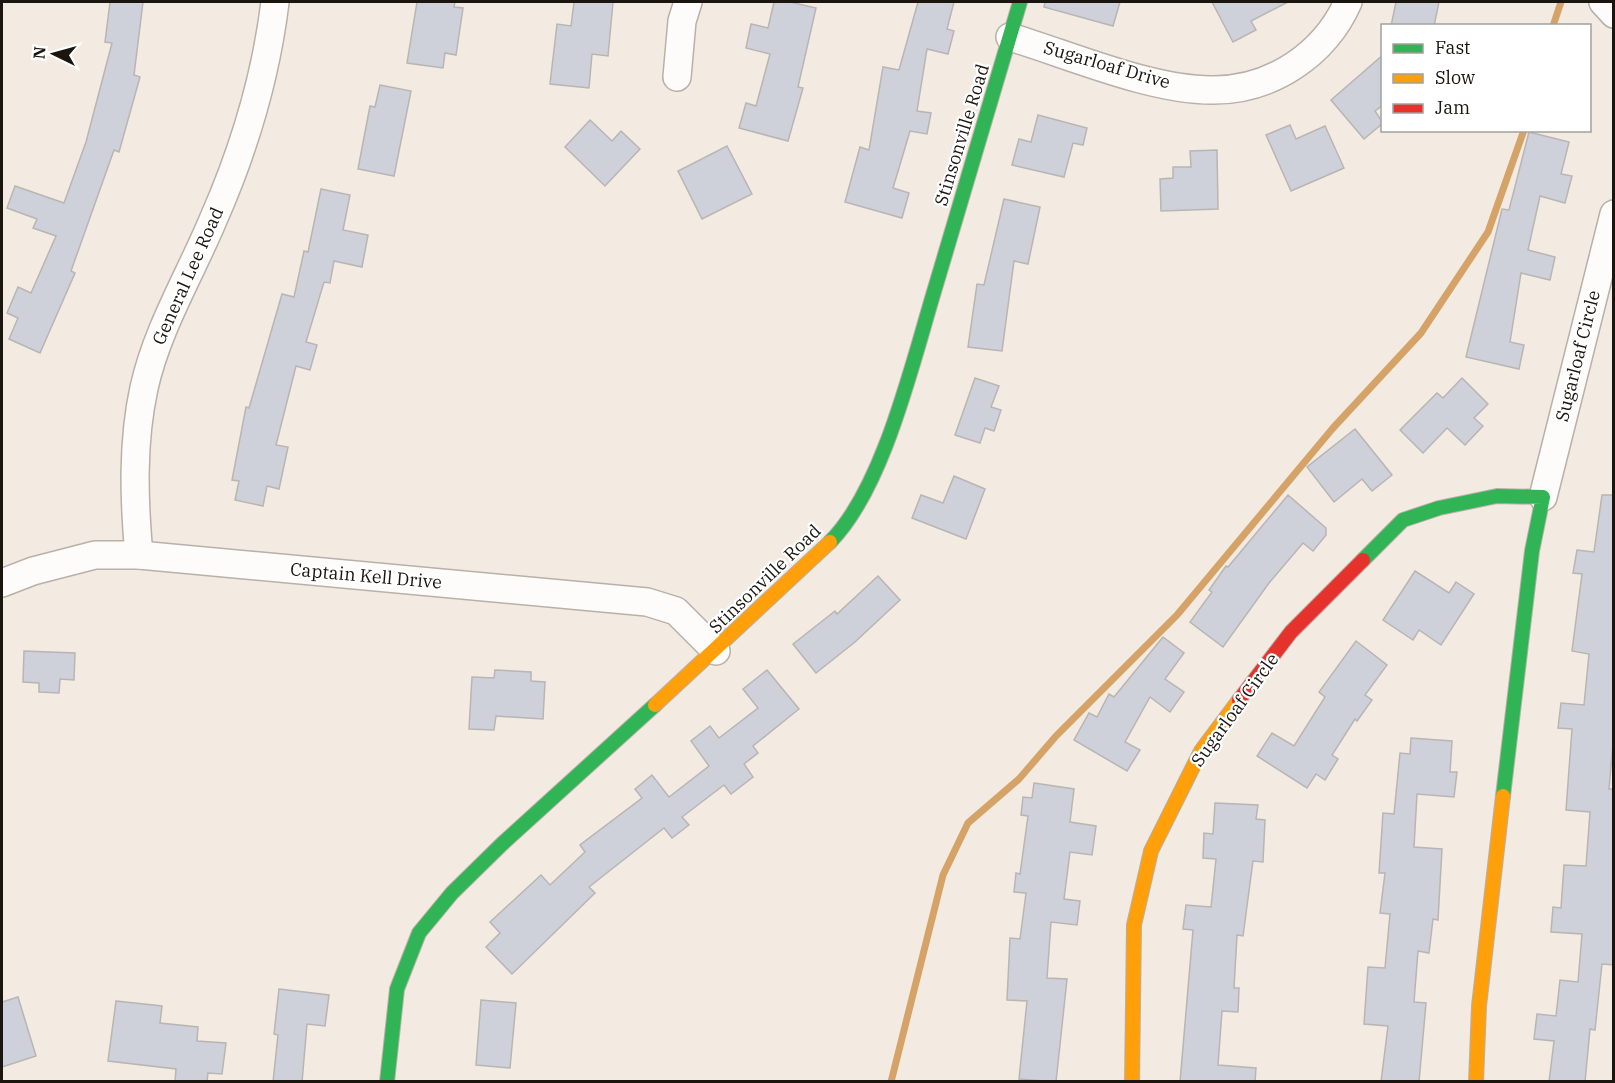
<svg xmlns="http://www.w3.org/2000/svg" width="1615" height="1083" font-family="'IBM Plex Serif',serif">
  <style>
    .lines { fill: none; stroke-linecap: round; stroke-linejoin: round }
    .stream { stroke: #d5a368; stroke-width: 7 }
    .building { fill: #ced1d9; stroke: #b8b5b4; stroke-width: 1.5 }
    .street-casing { stroke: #b8b0a9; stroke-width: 30 }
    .fast-casing { stroke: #b8b0a9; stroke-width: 16 }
    .slow-casing { stroke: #b8b0a9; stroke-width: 16 }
    .jam-casing { stroke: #b8b0a9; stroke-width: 16 }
    .street { stroke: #fdfcfa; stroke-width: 27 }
    .fast { stroke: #30b455; stroke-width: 14 }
    .slow { stroke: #ff9f0a; stroke-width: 14 }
    .jam { stroke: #e5322d; stroke-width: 14 }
    .labels { text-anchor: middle; stroke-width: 4.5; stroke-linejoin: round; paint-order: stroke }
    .street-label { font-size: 18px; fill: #1a150f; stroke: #fff }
  </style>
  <rect width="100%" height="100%" fill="#f3eae1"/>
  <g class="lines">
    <!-- stream -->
    <g class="stream">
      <path d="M 1553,26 L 1561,2"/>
      <path d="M 891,1082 L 943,875 L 968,823 L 1019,779 L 1056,736 L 1177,615 L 1333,428 L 1421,333 L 1488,232 L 1524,130"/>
    </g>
  </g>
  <!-- building -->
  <g class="building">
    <path d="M 110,2 L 143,2 L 134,75 L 140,77 L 119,152 L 114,150 L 71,271 L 75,273 L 40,353 L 9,339 L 18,318 L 7,313 L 18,287 L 31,293 L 56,236 L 33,228 L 37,219 L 7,208 L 15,186 L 64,203 L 86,142 L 112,43 L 105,42 Z"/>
    <path d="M 417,2 L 455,2 L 454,7 L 463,8 L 456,55 L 445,53 L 443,68 L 407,63 Z"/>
    <path d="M 574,2 L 613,2 L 608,56 L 592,54 L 589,88 L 550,84 L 557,24 L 571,26 Z"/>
    <path d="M 774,2 L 790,2 L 816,8 L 798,87 L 803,88 L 788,141 L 739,128 L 746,103 L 756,106 L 770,54 L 746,48 L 751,24 L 768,28 Z"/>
    <path d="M 918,2 L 954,2 L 947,29 L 954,31 L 948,54 L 927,49 L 917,111 L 931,113 L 927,134 L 910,131 L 893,188 L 909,193 L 902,218 L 845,202 L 860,147 L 869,150 L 883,67 L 899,70 Z"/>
    <path d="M 1045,2 L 1120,2 L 1113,26 L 1044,7 Z"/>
    <path d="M 1212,2 L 1288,2 L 1251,21 L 1256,30 L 1233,42 Z"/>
    <path d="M 1396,2 L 1439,2 L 1434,26 L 1391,26 Z"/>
    <path d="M 1383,55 L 1383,105 L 1375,111 L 1383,123 L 1364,139 L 1331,100 Z"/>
    <path d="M 380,85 L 411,91 L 394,176 L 358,169 L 370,106 L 375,107 Z"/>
    <path d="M 1038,115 L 1087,128 L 1083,145 L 1073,143 L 1064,177 L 1012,165 L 1019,139 L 1031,142 Z"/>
    <path d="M 590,120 L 612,141 L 621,131 L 640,149 L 605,186 L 565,147 Z"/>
    <path d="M 1290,125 L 1296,139 L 1325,126 L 1344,168 L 1291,191 L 1266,135 Z"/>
    <path d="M 1529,132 L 1569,142 L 1561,174 L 1572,176 L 1565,203 L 1540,196 L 1528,250 L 1555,257 L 1550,280 L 1521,273 L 1510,342 L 1524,345 L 1519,369 L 1466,357 L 1502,209 L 1509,210 Z"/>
    <path d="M 727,146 L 752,194 L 702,219 L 678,171 Z"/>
    <path d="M 1217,150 L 1218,209 L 1161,211 L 1160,179 L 1173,178 L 1173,167 L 1191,167 L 1190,151 Z"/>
    <path d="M 321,189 L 350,195 L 343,230 L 368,235 L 362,267 L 334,261 L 330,283 L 324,282 L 306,342 L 317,345 L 310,370 L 296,366 L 276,445 L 288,447 L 279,489 L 267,486 L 263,506 L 235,500 L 239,481 L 232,480 L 246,407 L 249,408 L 282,294 L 294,297 L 304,251 L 308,252 Z"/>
    <path d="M 1004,199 L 1040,207 L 1028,264 L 1014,261 L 1002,351 L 968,347 L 977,284 L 984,285 Z"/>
    <path d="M 975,378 L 999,386 L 991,407 L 1001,410 L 994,431 L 985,428 L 980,443 L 955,435 Z"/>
    <path d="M 1462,378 L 1488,404 L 1474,418 L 1483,426 L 1465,445 L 1447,428 L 1423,453 L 1400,430 L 1437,393 L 1443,398 Z"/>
    <path d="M 1355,429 L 1392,475 L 1372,491 L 1362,479 L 1334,502 L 1307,467 Z"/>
    <path d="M 954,476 L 985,489 L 966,539 L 912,518 L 921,495 L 943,503 Z"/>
    <path d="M 1288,495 L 1326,528 L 1326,535 L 1313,551 L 1303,543 L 1269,583 L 1223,647 L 1190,622 L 1212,592 L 1209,590 L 1226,566 L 1228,567 Z"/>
    <path d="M 1602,495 L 1614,495 L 1614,733 L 1609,789 L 1614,789 L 1614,965 L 1602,964 L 1595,1030 L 1590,1029 L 1585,1082 L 1549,1082 L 1554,1041 L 1534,1039 L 1537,1014 L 1556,1016 L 1560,980 L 1578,982 L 1582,934 L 1551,932 L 1553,907 L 1561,908 L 1564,865 L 1586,866 L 1590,812 L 1566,810 L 1572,729 L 1558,728 L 1561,703 L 1584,705 L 1589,654 L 1572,651 L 1582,574 L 1573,573 L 1577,550 L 1594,552 Z"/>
    <path d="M 1415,571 L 1449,593 L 1456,582 L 1474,594 L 1441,645 L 1419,630 L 1413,640 L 1383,620 Z"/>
    <path d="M 878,576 L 900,600 L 855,642 L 816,673 L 793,644 L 835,611 L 837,614 Z"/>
    <path d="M 1163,637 L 1184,653 L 1165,679 L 1184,692 L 1170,712 L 1150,697 L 1125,742 L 1140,750 L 1127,771 L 1074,740 L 1089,713 L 1097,717 L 1109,694 L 1114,697 Z"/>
    <path d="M 1356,641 L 1387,665 L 1365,695 L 1372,700 L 1357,721 L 1355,719 L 1332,755 L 1338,759 L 1325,780 L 1316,774 L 1307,788 L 1257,756 L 1272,733 L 1294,746 L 1325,697 L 1319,692 Z"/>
    <path d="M 24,651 L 75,653 L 74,680 L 60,679 L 59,693 L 39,692 L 39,683 L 23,682 Z"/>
    <path d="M 495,670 L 531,672 L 531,681 L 545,682 L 543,719 L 496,716 L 494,730 L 469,729 L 472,677 L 494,678 Z"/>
    <path d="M 767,670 L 799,709 L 753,746 L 758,753 L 744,764 L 753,777 L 731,794 L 724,785 L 682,817 L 689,825 L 672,838 L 664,828 L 589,887 L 595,893 L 512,974 L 486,947 L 500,933 L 490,922 L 541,875 L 550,885 L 585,852 L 580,845 L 642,798 L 635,789 L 652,775 L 669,797 L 709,766 L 691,741 L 710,726 L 719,738 L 758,708 L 743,689 Z"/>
    <path d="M 1411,738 L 1452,741 L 1450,772 L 1457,772 L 1454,797 L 1417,794 L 1414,847 L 1442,849 L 1438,920 L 1433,919 L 1429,953 L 1418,951 L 1414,1002 L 1426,1003 L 1419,1082 L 1381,1082 L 1388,1026 L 1364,1024 L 1368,967 L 1385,968 L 1390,914 L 1380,913 L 1385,873 L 1379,873 L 1383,813 L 1394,814 L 1400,753 L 1410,754 Z"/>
    <path d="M 1034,783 L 1074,789 L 1070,822 L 1096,826 L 1092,855 L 1070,852 L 1064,899 L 1080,901 L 1077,925 L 1051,922 L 1047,978 L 1067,979 L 1056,1082 L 1019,1079 L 1027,1001 L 1007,1000 L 1010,938 L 1020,939 L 1026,893 L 1014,892 L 1016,873 L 1020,874 L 1028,816 L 1021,815 L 1023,797 L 1032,798 Z"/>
    <path d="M 1215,803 L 1258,805 L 1256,819 L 1265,820 L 1263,862 L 1253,861 L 1243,936 L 1237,935 L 1234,988 L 1239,988 L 1238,1012 L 1222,1011 L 1218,1065 L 1256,1068 L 1255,1082 L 1180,1082 L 1193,930 L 1183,929 L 1186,905 L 1211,907 L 1216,859 L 1203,858 L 1204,833 L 1213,834 Z"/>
    <path d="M 279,989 L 329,995 L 325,1026 L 307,1024 L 302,1082 L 273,1082 L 278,1035 L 274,1034 Z"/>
    <path d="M 18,997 L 36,1056 L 2,1067 L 2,1002 Z"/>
    <path d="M 481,1000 L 516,1003 L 510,1068 L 476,1065 Z"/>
    <path d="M 116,1001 L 162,1006 L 160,1023 L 198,1027 L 197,1041 L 226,1043 L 222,1074 L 208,1073 L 207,1082 L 175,1082 L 176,1069 L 108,1061 Z"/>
  </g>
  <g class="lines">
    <!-- street casing -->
    <g class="street-casing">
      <g id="street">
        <path d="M 1603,2 L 1614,14"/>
        <path d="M 1010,37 C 1070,55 1152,91 1214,90 C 1272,90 1325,54 1348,2"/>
        <path d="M 677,77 L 682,21 L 688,2"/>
        <path d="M 1543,497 L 1614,214"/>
        <path d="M 139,555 C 134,500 132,443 144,388 C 157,329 190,275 213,220 C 243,152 266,76 275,2"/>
        <path d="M 2,583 L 33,571 L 95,555 L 139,555 L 647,602 L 676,611 L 716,651"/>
      </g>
    </g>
    <!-- fast casing -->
    <g class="fast-casing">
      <g id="fast">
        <path d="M 830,542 C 884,488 913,360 936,285 C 964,190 992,96 1020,2"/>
        <path d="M 1363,560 L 1403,520 L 1439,508 L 1497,496 L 1543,497 L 1532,551 L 1503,796"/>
        <path d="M 387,1082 L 397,989 L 419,933 L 452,893 L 502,844 L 655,705"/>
      </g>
    </g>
    <!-- slow casing -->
    <g class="slow-casing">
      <g id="slow">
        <path d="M 655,705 L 830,542"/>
        <path d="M 1132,1082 L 1134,925 L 1151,851 L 1201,751 L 1239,700"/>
        <path d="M 1476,1082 L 1479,1006 L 1503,796"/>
      </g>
    </g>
    <!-- jam casing -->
    <g class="jam-casing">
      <path id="jam" d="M 1239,700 L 1291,632 L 1363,560"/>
    </g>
    <!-- street -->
    <use href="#street" class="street"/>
    <!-- fast -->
    <use href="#fast" class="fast"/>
    <!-- slow -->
    <use href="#slow" class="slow"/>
    <!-- jam -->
    <use href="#jam" class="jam"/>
  </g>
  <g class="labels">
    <!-- street labels -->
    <g class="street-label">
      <text transform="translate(1107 65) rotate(16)" y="6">Sugarloaf Drive</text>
      <text transform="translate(962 135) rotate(-73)" y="6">Stinsonville Road</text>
      <text transform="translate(188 276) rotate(-66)" y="6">General Lee Road</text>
      <text transform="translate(1578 356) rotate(-76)" y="6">Sugarloaf Circle</text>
      <text transform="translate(366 576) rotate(5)" y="6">Captain Kell Drive</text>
      <text transform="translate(765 579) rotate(-44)" y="6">Stinsonville Road</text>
      <text transform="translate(1235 710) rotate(-54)" y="6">Sugarloaf Circle</text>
    </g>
  </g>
  <!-- border -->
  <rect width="1615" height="1083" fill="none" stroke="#1a150f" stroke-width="6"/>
  <!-- legend -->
  <rect x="1381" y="24" width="210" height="108" fill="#ffffff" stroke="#a3a19f" stroke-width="1.5"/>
  <rect x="1393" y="44" width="30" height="9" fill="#30b455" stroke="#a3a19f" stroke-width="1.5"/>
  <text x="1435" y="54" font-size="18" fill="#1a150f">Fast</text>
  <rect x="1393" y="74" width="30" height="9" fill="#ff9f0a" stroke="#a3a19f" stroke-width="1.5"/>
  <text x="1435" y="84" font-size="18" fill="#1a150f">Slow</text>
  <rect x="1393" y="104" width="30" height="9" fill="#e5322d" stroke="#a3a19f" stroke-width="1.5"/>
  <text x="1435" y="114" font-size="18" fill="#1a150f">Jam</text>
  <!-- north arrow -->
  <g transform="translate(54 54) rotate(275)" stroke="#ffffff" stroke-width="4.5" paint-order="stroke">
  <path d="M0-4.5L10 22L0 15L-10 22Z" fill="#1a150f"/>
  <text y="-9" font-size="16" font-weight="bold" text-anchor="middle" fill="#1a150f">N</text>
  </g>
</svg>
